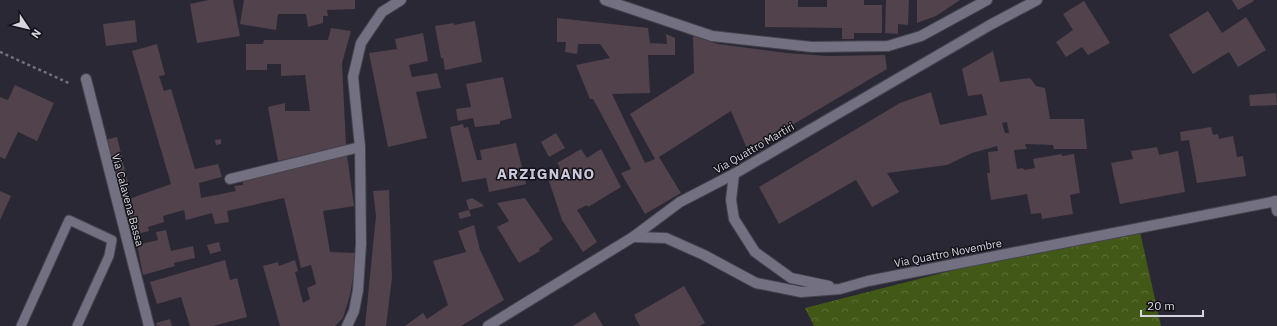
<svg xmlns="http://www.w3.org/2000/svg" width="1277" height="326" font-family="'IBM Plex Sans',sans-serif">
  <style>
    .park { fill: url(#park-crowns) }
    .building { fill: #51424b; fill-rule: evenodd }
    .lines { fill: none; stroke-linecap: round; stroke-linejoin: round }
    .service-casing { stroke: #46434f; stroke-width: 11 }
    .minor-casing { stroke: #46434f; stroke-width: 12 }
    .tertiary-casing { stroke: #46434f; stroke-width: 12 }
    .path { stroke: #73717d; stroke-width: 2.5; stroke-dasharray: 3 3; stroke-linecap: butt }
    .service { stroke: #737081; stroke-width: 9 }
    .minor { stroke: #737081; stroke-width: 10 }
    .tertiary { stroke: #737081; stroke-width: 10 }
    .labels { text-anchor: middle; stroke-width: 3; stroke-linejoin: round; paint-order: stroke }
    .street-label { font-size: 11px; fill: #d7d6df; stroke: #131218 }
    .district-label { font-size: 15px; font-weight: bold; letter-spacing: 1px; fill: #ccc8db; stroke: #131218 }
  </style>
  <defs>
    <pattern id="park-crowns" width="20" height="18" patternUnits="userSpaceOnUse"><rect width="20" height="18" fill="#425816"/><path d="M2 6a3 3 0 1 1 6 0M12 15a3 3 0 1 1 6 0" fill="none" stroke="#5d6f37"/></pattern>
  </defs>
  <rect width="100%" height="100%" fill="#2b2836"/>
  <!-- park -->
  <path class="park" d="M 1138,223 L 1161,326 L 814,326 L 805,308 Z"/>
  <!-- building -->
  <g class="building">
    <path d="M 209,0 L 233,0 L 240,36 L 197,43 L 190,4 Z"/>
    <path d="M 244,0 L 355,0 L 355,9 L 327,10 L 328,16 L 323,16 L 323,23 L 308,27 L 306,14 L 278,14 L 276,30 L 240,24 Z"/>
    <path d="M 765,0 L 798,0 L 798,7 L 827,7 L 827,0 L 864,0 L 864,5 L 882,5 L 882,33 L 854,33 L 854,39 L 842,39 L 842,28 L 765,27 Z"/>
    <path d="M 886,0 L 909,0 L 908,25 L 898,24 L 898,34 L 885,33 Z"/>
    <path d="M 917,0 L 960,0 L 936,16 L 917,23 Z"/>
    <path d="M 1232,0 L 1253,0 L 1254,1 L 1238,10 Z"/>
    <path d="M 1084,1 L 1110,43 L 1088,55 L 1082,47 L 1066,57 L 1056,42 L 1073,30 L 1063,14 Z"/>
    <path d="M 1208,11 L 1222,33 L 1246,17 L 1266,50 L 1238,67 L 1229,52 L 1193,74 L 1169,35 Z"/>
    <path d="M 557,18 L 648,28 L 650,43 L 667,44 L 666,34 L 675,38 L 675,55 L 648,55 L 650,93 L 612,94 L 645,163 L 655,159 L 630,114 L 694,73 L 693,36 L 718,44 L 787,53 L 827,56 L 885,55 L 887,69 L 748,151 L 731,111 L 659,157 L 681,193 L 645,214 L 621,173 L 631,169 L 593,99 L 590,99 L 576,65 L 610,58 L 600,44 L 578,44 L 577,54 L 565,52 L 566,42 L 557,42 Z"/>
    <path d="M 135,20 L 137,42 L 106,46 L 103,24 Z"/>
    <path d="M 475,21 L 482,62 L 445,70 L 443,58 L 441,58 L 435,26 L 454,23 L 454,25 Z"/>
    <path d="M 331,28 L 351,31 L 342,63 L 346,145 L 278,161 L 268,107 L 285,103 L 285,111 L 310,111 L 305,75 L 281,76 L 281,64 L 267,64 L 267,70 L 246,70 L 246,44 L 263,44 L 264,40 L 328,40 Z"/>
    <path d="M 423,33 L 428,61 L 409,65 L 412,77 L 437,73 L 441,88 L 416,92 L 427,138 L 388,147 L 369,53 L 397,49 L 395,39 Z"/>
    <path d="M 157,44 L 165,75 L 159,76 L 164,91 L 171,89 L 195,169 L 218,164 L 222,177 L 199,183 L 201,198 L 236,191 L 234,186 L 243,185 L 243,181 L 347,155 L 354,206 L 323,211 L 330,252 L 357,253 L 350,295 L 343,318 L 335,326 L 280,326 L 263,266 L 278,262 L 279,266 L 295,260 L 298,271 L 295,272 L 303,303 L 310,299 L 307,288 L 316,284 L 311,265 L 301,268 L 284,198 L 227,211 L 229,222 L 215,224 L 212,213 L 186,220 L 184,210 L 163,216 L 164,222 L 148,227 L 149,231 L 133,235 L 126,200 L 171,184 L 132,51 Z"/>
    <path d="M 993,51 L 1000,82 L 1030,78 L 1036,86 L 1045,88 L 1050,119 L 1084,119 L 1087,149 L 1054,149 L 1053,145 L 1025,144 L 1027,149 L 1014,150 L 1017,169 L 1023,168 L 1024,170 L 1035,168 L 1033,159 L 1062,154 L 1062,156 L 1074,154 L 1080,193 L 1070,195 L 1073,214 L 1042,219 L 1041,213 L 1031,214 L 1027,194 L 991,200 L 987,173 L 990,173 L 988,152 L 998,151 L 997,146 L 972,153 L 947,165 L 887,173 L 899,192 L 872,207 L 856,180 L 779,224 L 759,187 L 900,103 L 931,92 L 940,125 L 987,115 L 982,94 L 968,96 L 962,69 ZM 1007,122 L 1009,133 L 1005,133 L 1002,123 Z"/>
    <path d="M 503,77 L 512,118 L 500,121 L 500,124 L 475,127 L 473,118 L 458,121 L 456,109 L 471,107 L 466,84 Z"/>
    <path d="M 15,85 L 54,103 L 37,141 L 18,132 L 5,159 L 0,157 L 0,97 L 8,100 Z"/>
    <path d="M 1276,93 L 1277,105 L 1250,106 L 1249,95 Z"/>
    <path d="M 463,124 L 464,128 L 468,127 L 477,160 L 482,160 L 480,150 L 516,143 L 526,184 L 489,192 L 486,178 L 462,182 L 450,127 Z"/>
    <path d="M 1211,127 L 1213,135 L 1218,134 L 1219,139 L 1233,136 L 1237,157 L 1243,156 L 1246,176 L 1197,183 L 1189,140 L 1181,141 L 1180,132 Z"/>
    <path d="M 556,133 L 565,148 L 549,157 L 541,142 Z"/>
    <path d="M 117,137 L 129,187 L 116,191 L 105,140 Z"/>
    <path d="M 221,139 L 221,144 L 216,145 L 215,140 Z"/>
    <path d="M 1157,147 L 1159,155 L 1178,151 L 1185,192 L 1120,204 L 1111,163 L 1133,159 L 1131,151 Z"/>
    <path d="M 581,149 L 587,158 L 601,149 L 621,187 L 588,207 L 587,205 L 577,210 L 597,242 L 583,252 L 562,220 L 547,175 L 560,167 L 557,163 Z"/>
    <path d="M 389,190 L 392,278 L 386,326 L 365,326 L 376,216 L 373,191 Z"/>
    <path d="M 0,191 L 11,196 L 0,220 Z"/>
    <path d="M 472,198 L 482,204 L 484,206 L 469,210 L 466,200 Z"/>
    <path d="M 525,198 L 553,239 L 539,249 L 540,251 L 519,263 L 497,227 L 509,221 L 497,203 Z"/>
    <path d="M 469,210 L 471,216 L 460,219 L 458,213 Z"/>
    <path d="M 474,225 L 480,250 L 504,300 L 461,326 L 405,326 L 423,313 L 427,319 L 448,305 L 433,261 L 466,252 L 458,231 Z"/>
    <path d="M 166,230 L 171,251 L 193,246 L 195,258 L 174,263 L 175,266 L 143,275 L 137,245 L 158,240 L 156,232 Z"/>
    <path d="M 219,242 L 221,251 L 210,254 L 207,245 Z"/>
    <path d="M 225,260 L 230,280 L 237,278 L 247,317 L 213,326 L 190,326 L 181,297 L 157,304 L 150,282 Z"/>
    <path d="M 684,286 L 705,323 L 699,326 L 640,326 L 634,315 Z"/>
    <path d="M 595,312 L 603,326 L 573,326 Z"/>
    <path d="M 170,319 L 172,326 L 157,326 L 156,323 Z"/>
  </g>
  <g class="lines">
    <!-- service casing -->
    <g class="service-casing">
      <path id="service" d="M 21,326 L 69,220 L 112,240 L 109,256 L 77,326"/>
    </g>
    <!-- minor casing -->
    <g class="minor-casing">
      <g id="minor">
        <path d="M 605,0 L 712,36 L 812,47 L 888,46 L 921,36 L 987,0"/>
        <path d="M 86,79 L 149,326"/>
        <path d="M 230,179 L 360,147"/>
        <path d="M 1275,201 L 1277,211"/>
        <path d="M 347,326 L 354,311 L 358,290 L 361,244 L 360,147 L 353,77 L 361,43 L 382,12 L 401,0"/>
      </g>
    </g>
    <!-- tertiary casing -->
    <g class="tertiary-casing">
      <g id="tertiary">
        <path d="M 734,174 L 731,200 L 734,219 L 755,252 L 791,278 L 829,286"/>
        <path d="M 633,237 L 666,238 L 704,255 L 756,283 L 801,292 L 840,289 L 868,281 L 1277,201"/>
        <path d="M 488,326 L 633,237 L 680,202 L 734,174 L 990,25 L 1037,0"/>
      </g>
    </g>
    <!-- path -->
    <path class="path" d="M 0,52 L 71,84"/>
    <!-- service -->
    <use href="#service" class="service"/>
    <!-- minor -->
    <use href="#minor" class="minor"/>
    <!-- tertiary -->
    <use href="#tertiary" class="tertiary"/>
  </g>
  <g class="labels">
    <!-- street labels -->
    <g class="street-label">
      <text transform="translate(754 148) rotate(-30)" y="4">Via Quattro Martiri</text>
      <text transform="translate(128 200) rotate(75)" y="4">Via Calavena Bassa</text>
      <text transform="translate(948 253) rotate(-11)" y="4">Via Quattro Novembre</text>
    </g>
    <!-- district labels -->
    <g class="district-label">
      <text x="546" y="179">ARZIGNANO</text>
    </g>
  </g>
  <!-- north arrow -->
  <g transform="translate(28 28) rotate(125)" stroke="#131218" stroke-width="3" paint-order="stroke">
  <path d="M0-3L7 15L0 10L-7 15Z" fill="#d7d6df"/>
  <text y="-6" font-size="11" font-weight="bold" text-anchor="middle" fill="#d7d6df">N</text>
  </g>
  <!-- scale -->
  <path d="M1141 310v6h62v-6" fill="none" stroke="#d7d6df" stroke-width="2"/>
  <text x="1147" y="310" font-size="12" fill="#d7d6df" stroke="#131218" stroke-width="3" paint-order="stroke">20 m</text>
</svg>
